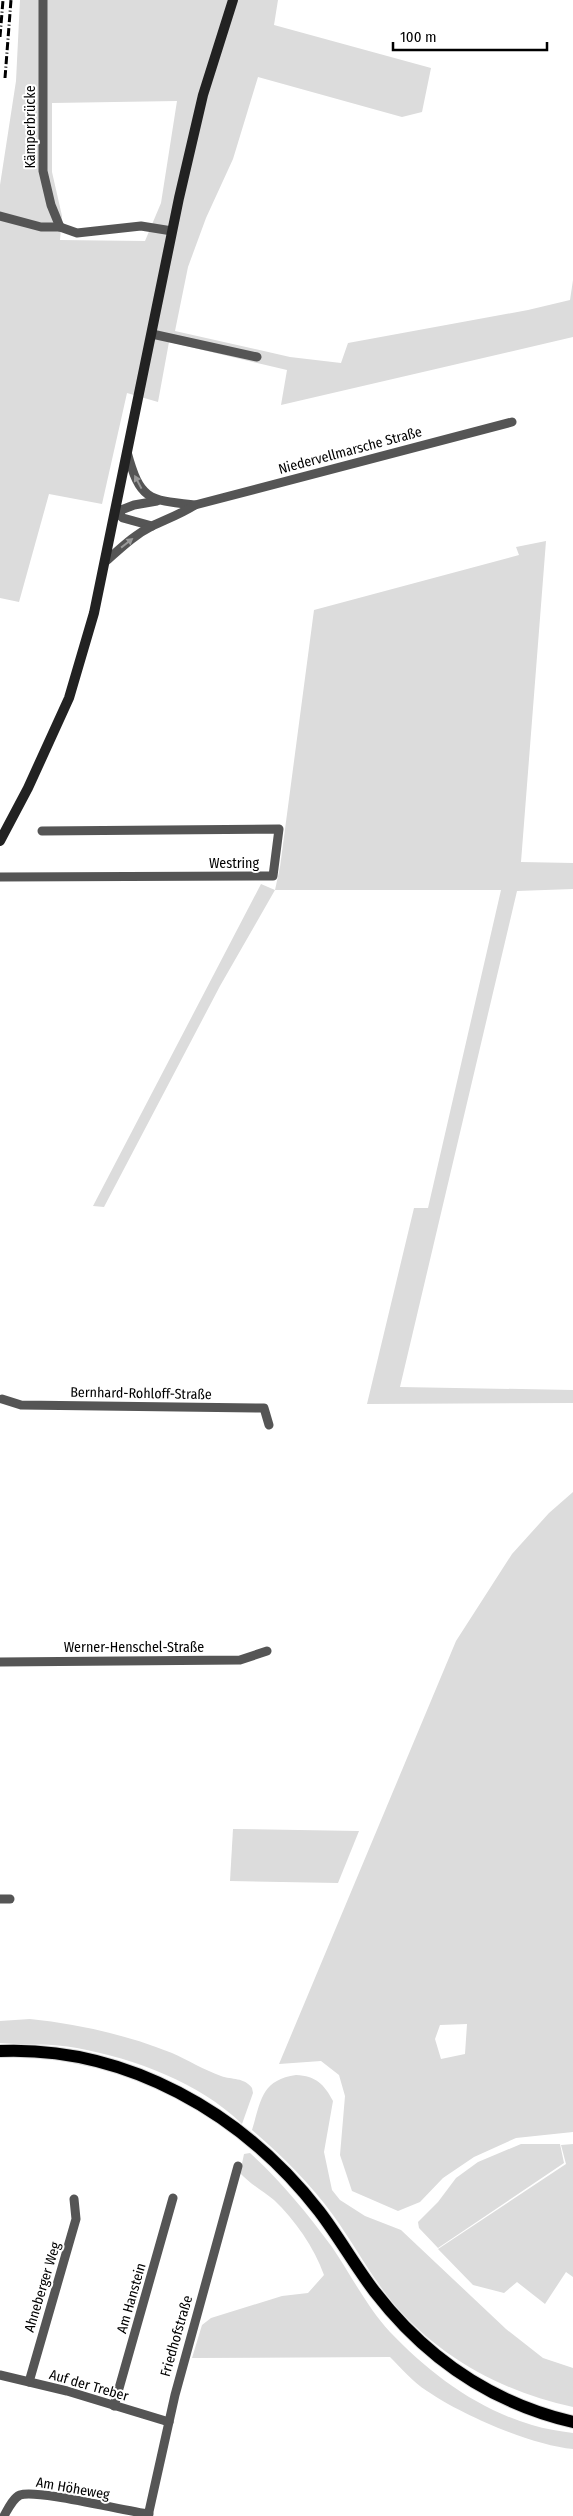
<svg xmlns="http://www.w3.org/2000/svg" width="573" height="2516" font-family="'Fira Sans Condensed',sans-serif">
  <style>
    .green { fill: #dcdcdc; fill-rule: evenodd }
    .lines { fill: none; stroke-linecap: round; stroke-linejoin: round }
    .primary-casing { stroke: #dbdbdb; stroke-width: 14 }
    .minor { stroke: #555; stroke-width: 9 }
    .secondary { stroke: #222; stroke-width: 10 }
    .primary { stroke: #000; stroke-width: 12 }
    .rail { stroke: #000; stroke-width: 3; stroke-dasharray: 8 2.5 1 2.5; stroke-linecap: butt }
    .oneway { fill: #999 }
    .labels { text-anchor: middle; stroke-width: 4; stroke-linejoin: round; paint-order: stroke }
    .street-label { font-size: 14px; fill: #000; stroke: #fff }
  </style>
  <rect width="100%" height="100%" fill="#fff"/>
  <!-- green -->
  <g class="green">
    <path d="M 20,0 L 278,0 L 274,25 L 431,68 L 422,112 L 402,117 L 258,77 L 233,159 L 206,218 L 188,267 L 175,331 L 290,357 L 341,363 L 348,343 L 528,310 L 570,300 L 573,280 L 573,337 L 281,405 L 287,370 L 169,342 L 158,402 L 127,393 L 102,504 L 49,494 L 19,602 L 0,598 L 0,185 L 16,81 ZM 177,101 L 161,203 L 145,241 L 60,240 L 62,216 L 52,172 L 52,103 Z"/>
    <path d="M 546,541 L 521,862 L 573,863 L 573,889 L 517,891 L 400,1387 L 573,1390 L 573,1403 L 367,1404 L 414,1208 L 428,1208 L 501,890 L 275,890 L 220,986 L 104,1207 L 93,1206 L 261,884 L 275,890 L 280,867 L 314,610 L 519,555 L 516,547 Z"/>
    <path d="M 573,1492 L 573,2132 L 516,2138 L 474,2157 L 443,2178 L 420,2202 L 398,2211 L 352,2191 L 340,2155 L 345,2096 L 339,2075 L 321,2061 L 279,2064 L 456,1641 L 512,1554 L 549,1513 ZM 467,2024 L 465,2054 L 441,2059 L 435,2039 L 440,2025 Z"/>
    <path d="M 233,1829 L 359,1831 L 338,1883 L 230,1881 Z"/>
    <path d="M 30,2019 C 79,2024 127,2035 172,2053 C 188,2060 204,2070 221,2076 C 232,2080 244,2077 252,2088 L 253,2093 L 242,2124 C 199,2082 135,2059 77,2048 C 52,2043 25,2045 0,2043 L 0,2021 Z"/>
    <path d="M 296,2075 C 316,2076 324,2084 333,2101 L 324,2152 L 332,2190 L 340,2200 L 365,2216 L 401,2230 L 506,2329 L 543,2358 L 573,2368 L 573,2407 C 503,2392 440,2358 393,2303 C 370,2275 354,2244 333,2215 C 310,2183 282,2156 252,2130 C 261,2101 261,2080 296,2075 Z"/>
    <path d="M 521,2144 L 560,2144 L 564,2163 L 438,2248 L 419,2228 L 418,2222 L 438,2202 L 456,2178 L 478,2162 Z"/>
    <path d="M 573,2144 L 573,2277 L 566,2272 L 545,2304 L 517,2282 L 504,2293 L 473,2285 L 438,2249 L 566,2164 L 561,2145 Z"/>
    <path d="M 250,2153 C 281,2181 307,2213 332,2247 C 351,2275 367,2307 390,2332 C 429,2373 477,2409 532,2425 C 545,2429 559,2431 573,2433 L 573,2449 C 531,2445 462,2415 427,2391 C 413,2382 401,2368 390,2357 L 192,2358 L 202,2325 L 211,2318 L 282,2296 L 308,2293 L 324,2275 C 314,2247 295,2220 274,2200 C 263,2191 250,2184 240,2173 L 244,2154 Z"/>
  </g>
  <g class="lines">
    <!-- primary casing -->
    <g class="primary-casing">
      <path id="primary" d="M 0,2051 C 126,2046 243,2113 319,2211 C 339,2237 355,2266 375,2292 C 426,2358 492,2403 573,2422"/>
    </g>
    <!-- minor -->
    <g class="minor">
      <path d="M 43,0 L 43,171 L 51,205 L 60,227"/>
      <path d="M 0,216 L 41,227 L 60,227 L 77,233 L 141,226 L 172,231"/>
      <path d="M 152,334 L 257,357"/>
      <path d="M 127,452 C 140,500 148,500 195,505"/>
      <path d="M 152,526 L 123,518 L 116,512 L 134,505 L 157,501"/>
      <path d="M 105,562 C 120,549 134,535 152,526 C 167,519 181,514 195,505 L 512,422"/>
      <path d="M 0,877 L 273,876 L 279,829 L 42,831"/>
      <path d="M 2,1399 L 21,1405 L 264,1408 L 269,1425"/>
      <path d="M 0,1662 L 240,1660 L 267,1651"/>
      <path d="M 0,1899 L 10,1899"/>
      <path d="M 0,2375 L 67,2391 L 169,2422"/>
      <path d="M 29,2382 L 76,2219 L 74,2199"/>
      <path d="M 114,2406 L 173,2198"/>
      <path d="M 4,2516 C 8,2509 13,2498 20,2495 C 37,2489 124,2511 149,2514"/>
      <path d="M 148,2516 L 175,2395 L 238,2166"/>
    </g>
    <!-- secondary -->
    <path class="secondary" d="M 0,841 L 28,788 L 69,698 L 94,613 L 179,198 L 203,95 L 233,0"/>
    <!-- primary -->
    <use href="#primary" class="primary"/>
    <!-- rail -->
    <g class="rail">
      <path d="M 0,37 L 3,0"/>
      <path d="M 5,78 L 11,0"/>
    </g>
  </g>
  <!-- one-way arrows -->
  <defs><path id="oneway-solid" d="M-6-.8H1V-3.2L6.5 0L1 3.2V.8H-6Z" transform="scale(1.25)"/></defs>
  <g class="oneway">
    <use href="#oneway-solid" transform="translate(138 482) rotate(-118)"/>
    <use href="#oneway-solid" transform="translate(127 543) rotate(-38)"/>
  </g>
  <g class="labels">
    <!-- street labels -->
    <g class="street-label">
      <text transform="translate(30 127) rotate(-90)" y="5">Kämperbrücke</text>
      <text transform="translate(350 450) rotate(-15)" y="5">Niedervellmarsche Straße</text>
      <text x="234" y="868">Westring</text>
      <text transform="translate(141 1393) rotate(1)" y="5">Bernhard-Rohloff-Straße</text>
      <text x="134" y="1652">Werner-Henschel-Straße</text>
      <text transform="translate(42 2287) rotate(-73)" y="5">Ahneberger Weg</text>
      <text transform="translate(131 2298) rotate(-74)" y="5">Am Hanstein</text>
      <text transform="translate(176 2336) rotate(-74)" y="5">Friedhofstraße</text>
      <text transform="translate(89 2385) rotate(16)" y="5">Auf der Treber</text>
      <text transform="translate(73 2488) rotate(10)" y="5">Am Höheweg</text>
    </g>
  </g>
  <!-- scale -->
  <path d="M393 42v8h154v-8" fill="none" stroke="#000000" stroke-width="2.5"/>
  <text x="400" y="42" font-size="15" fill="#000000" stroke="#ffffff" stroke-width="4" paint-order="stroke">100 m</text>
</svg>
